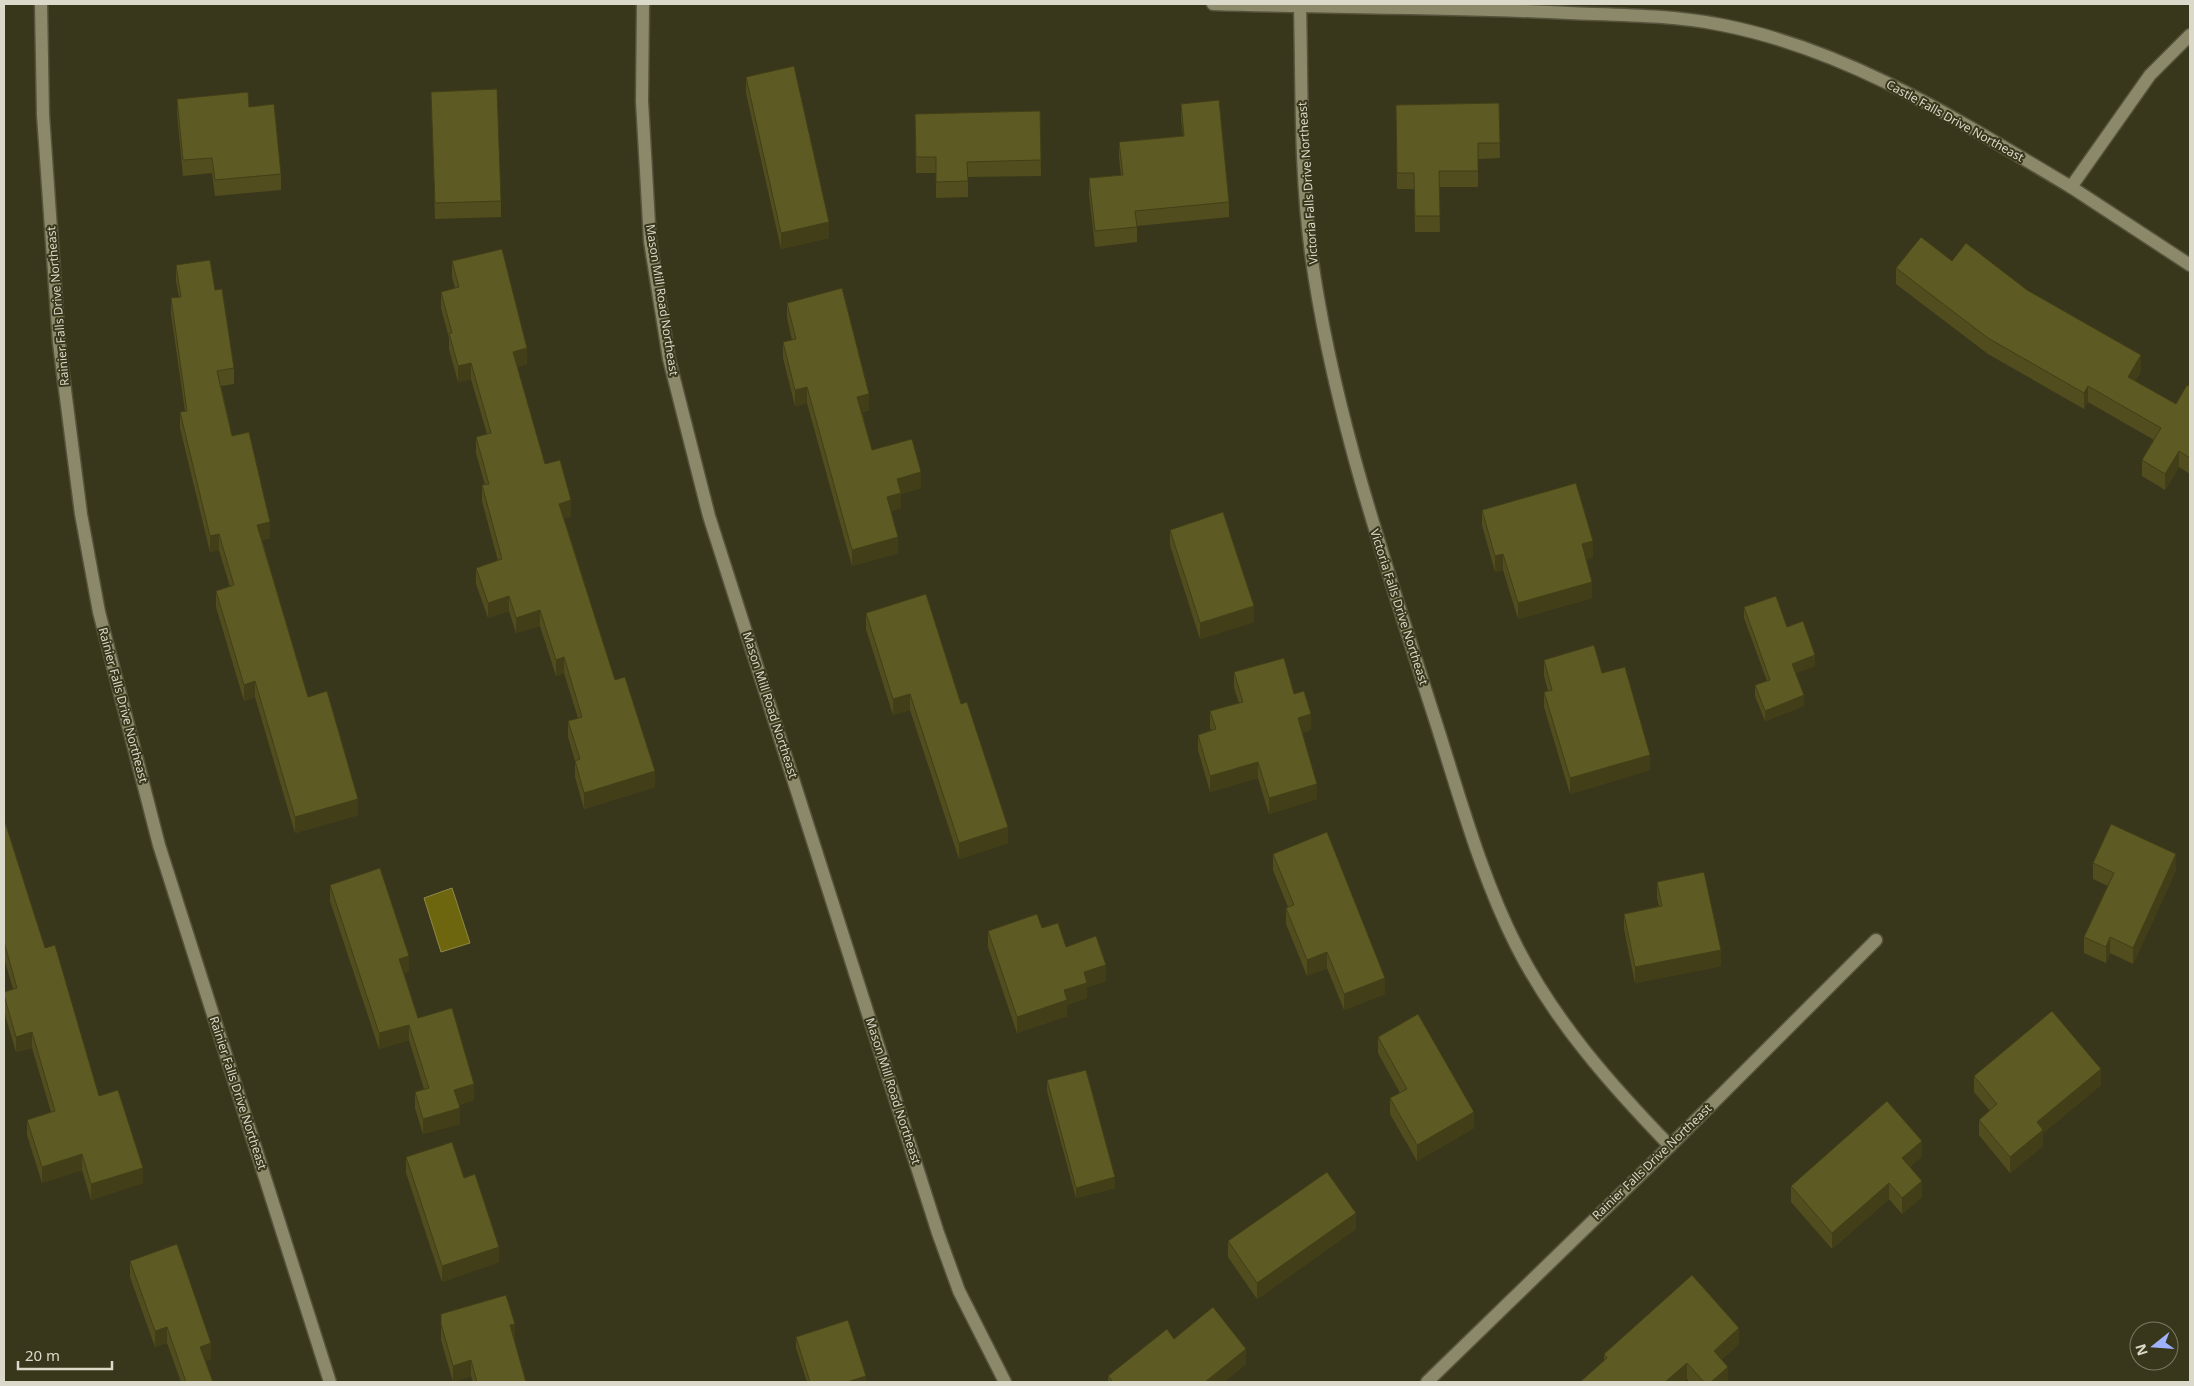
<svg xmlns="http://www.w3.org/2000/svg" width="2194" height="1386" font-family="'Noto Sans',sans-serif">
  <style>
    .water { fill: #6d660e; stroke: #8e8946 }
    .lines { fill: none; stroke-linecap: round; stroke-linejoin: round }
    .minor-casing { stroke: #55533b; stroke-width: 15 }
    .minor { stroke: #8b896a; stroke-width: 12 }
    .wall { fill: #514d1e }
    .shaded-wall { fill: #423f18 }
    .building { fill: #5e5a23; stroke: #423f18 }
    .labels { text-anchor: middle; stroke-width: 4; stroke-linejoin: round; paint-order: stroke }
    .street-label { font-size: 12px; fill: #dbdaca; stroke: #39371b }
  </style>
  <rect width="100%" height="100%" fill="#39371b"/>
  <!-- water -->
  <path class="water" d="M 452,888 L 470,943 L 441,952 L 424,898 Z"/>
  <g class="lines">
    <!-- minor casing -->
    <g class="minor-casing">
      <g id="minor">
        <path d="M 41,4 L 43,115 L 59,343 L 81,514 L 99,612 L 159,845 L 330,1382"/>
        <path d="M 643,4 L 642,101 L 650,241 L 669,359 L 709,516 L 938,1233 L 959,1291 L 1005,1382"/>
        <path d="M 1213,4 C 1332,8 1451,7 1569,13 C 1620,15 1672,15 1722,25 C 1850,50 1961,122 2071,187"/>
        <path d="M 1300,7 C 1302,88 1300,172 1311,253 C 1332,407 1383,556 1430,704 C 1456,783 1479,873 1517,947 C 1555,1022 1612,1086 1670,1146"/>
        <path d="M 2190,35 L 2150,75 L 2071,187 L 2190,265"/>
        <path d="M 1427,1382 L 1670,1146 L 1876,940"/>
      </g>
    </g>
    <!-- minor -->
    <use href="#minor" class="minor"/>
  </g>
  <!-- wall -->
  <g class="wall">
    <path d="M 746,77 L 829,238 L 781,249 L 746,93 Z"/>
    <path d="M 431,92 L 501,201 L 501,217 L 435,219 Z"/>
    <path d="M 177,99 L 249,107 L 281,174 L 281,190 L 215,196 L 212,173 L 183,176 L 177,114 Z"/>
    <path d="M 1499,103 L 1500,158 L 1478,159 L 1478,187 L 1439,187 L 1440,232 L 1415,232 L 1414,189 L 1397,189 L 1396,105 Z"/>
    <path d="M 1181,104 L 1229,202 L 1229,217 L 1137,226 L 1137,242 L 1095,247 L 1089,194 L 1089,178 L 1121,175 L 1119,158 L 1119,142 L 1183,136 L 1181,120 Z"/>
    <path d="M 1040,111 L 1041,176 L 968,177 L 968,197 L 936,198 L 936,173 L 916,173 L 915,114 Z"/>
    <path d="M 452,261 L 527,364 L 517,367 L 545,464 L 571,516 L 564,518 L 615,680 L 655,787 L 584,809 L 575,777 L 575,761 L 568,737 L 568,721 L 578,718 L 564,673 L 556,676 L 540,626 L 516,633 L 509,611 L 488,618 L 476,584 L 476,568 L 498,561 L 482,501 L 482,485 L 485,485 L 476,453 L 476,437 L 487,434 L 471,379 L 458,382 L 449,349 L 449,338 L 441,308 L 441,292 L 455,288 L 452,277 Z"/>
    <path d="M 1952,261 L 2027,290 L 2141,371 L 2135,381 L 2176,404 L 2190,387 L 2190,474 L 2179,467 L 2165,490 L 2142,476 L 2142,460 L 2154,440 L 2088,402 L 2084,409 L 1988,354 L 1896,284 L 1896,268 Z"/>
    <path d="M 176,265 L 215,290 L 234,368 L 234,384 L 221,386 L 232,436 L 270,538 L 262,540 L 308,697 L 358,815 L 295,833 L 255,697 L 244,701 L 216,607 L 216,591 L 230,587 L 219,550 L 210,552 L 180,428 L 180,412 L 185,411 L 171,314 L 171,298 L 179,297 L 176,281 Z"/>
    <path d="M 787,303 L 869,410 L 862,412 L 872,450 L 921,488 L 901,494 L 901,508 L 891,511 L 898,553 L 852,566 L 807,403 L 795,406 L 783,358 L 783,342 L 792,340 L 787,318 Z"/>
    <path d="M 1482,510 L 1593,557 L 1586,559 L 1592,598 L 1518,619 L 1503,570 L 1495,572 L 1482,525 Z"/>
    <path d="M 1170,530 L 1254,622 L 1200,639 L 1170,545 Z"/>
    <path d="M 1744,607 L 1815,666 L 1795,673 L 1804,706 L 1765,721 L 1755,696 L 1755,685 L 1767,681 L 1744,618 Z"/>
    <path d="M 866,613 L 961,704 L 1008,843 L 959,859 L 910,710 L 893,715 L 866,629 Z"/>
    <path d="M 1544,660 L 1602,673 L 1650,770 L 1570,794 L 1544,707 L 1544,692 L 1548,691 L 1544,676 Z"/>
    <path d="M 1234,672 L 1294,694 L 1311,730 L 1302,733 L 1317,799 L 1269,814 L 1258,778 L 1210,792 L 1198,750 L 1198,735 L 1211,730 L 1210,727 L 1210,711 L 1239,703 L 1234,688 Z"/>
    <path d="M 4,819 L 45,948 L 99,1096 L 143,1183 L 91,1200 L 82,1170 L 42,1183 L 27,1135 L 27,1120 L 51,1112 L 32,1048 L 16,1052 L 4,1011 L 4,992 L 13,989 L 4,958 Z"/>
    <path d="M 1273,854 L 1385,994 L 1344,1010 L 1327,968 L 1307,976 L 1286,924 L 1286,908 L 1288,907 L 1273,870 Z"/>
    <path d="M 2093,863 L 2176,870 L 2133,964 L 2110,953 L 2106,963 L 2084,953 L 2084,937 L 2108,886 L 2093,879 Z"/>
    <path d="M 1657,882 L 1721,966 L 1635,983 L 1624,929 L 1624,914 L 1659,906 L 1657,898 Z"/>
    <path d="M 330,885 L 409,971 L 404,973 L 418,1018 L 474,1100 L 459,1105 L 460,1124 L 423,1134 L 415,1108 L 415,1092 L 424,1089 L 409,1040 L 379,1049 L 330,901 Z"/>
    <path d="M 1042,928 L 1066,947 L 1106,981 L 1087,987 L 1087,998 L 1067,1005 L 1067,1016 L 1017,1033 L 988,947 L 988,931 Z"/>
    <path d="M 1378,1037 L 1474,1128 L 1417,1161 L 1390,1114 L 1390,1098 L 1400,1093 L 1378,1053 Z"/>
    <path d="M 1974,1076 L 2101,1085 L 2043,1133 L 2043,1146 L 2010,1173 L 1979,1135 L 1979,1120 L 1990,1111 L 1974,1092 Z"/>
    <path d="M 1047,1080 L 1115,1188 L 1076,1198 L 1047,1091 Z"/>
    <path d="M 1922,1156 L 1910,1167 L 1922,1197 L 1902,1214 L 1889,1199 L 1832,1249 L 1791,1202 L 1791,1186 Z"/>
    <path d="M 406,1157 L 464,1178 L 499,1262 L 442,1282 L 406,1173 Z"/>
    <path d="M 1356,1229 L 1257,1299 L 1228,1257 L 1228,1241 Z"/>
    <path d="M 130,1261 L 211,1359 L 205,1361 L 213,1382 L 181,1382 L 167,1343 L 155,1347 L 130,1277 Z"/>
    <path d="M 441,1314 L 515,1339 L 514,1340 L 526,1382 L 473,1382 L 471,1376 L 453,1382 L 441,1340 Z"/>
    <path d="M 796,1337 L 866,1382 L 807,1382 L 796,1348 Z"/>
    <path d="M 1174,1339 L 1246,1364 L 1224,1382 L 1108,1382 L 1108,1376 Z"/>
    <path d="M 1739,1344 L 1722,1359 L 1728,1382 L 1690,1382 L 1687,1379 L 1682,1382 L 1580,1382 L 1604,1362 L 1604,1354 Z"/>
  </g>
  <!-- shaded-wall -->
  <g class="shaded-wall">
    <path d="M 829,222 L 829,238 L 781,249 L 781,233 Z"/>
    <path d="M 527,348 L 527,364 L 513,368 L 513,352 Z"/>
    <path d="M 2141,355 L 2141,371 L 2128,393 L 2128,377 Z"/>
    <path d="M 471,363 L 471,379 L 458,382 L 458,366 Z"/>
    <path d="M 2088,386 L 2088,402 L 2084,409 L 2084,393 Z"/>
    <path d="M 807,387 L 807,403 L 795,406 L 795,390 Z"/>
    <path d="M 869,394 L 869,410 L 857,413 L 857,397 Z"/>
    <path d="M 2179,451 L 2179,467 L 2165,490 L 2165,474 Z"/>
    <path d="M 921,472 L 921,488 L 901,494 L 901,508 L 887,512 L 887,497 L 897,479 Z"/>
    <path d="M 571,500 L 571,516 L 559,520 L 559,504 Z"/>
    <path d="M 270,522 L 270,538 L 257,541 L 257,525 Z"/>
    <path d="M 219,534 L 219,550 L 210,552 L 210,536 Z"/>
    <path d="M 898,537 L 898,553 L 852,566 L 852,550 Z"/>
    <path d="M 1593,541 L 1593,557 L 1582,560 L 1582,544 Z"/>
    <path d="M 1503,554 L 1503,570 L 1495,572 L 1495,556 Z"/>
    <path d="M 1592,582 L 1592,598 L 1518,619 L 1518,603 Z"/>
    <path d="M 509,596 L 509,611 L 488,618 L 488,603 Z"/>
    <path d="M 1254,606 L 1254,622 L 1200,639 L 1200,623 Z"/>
    <path d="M 540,610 L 540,626 L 516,633 L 516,618 Z"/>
    <path d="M 1815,655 L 1815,666 L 1792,675 L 1792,664 Z"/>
    <path d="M 564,657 L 564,673 L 556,676 L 556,660 Z"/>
    <path d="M 255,681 L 255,697 L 244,701 L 244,685 Z"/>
    <path d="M 910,694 L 910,710 L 893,715 L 893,699 Z"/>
    <path d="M 1804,695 L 1804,706 L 1765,721 L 1765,711 Z"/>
    <path d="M 1311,714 L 1311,730 L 1298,734 L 1298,718 Z"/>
    <path d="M 1650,755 L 1650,770 L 1570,794 L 1570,778 Z"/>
    <path d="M 1258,762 L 1258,778 L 1210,792 L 1210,776 Z"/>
    <path d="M 655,771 L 655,787 L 584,809 L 584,793 Z"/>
    <path d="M 1317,784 L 1317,799 L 1269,814 L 1269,798 Z"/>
    <path d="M 358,799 L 358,815 L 295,833 L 295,817 Z"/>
    <path d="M 1008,827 L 1008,843 L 959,859 L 959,843 Z"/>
    <path d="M 2176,854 L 2176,870 L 2133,964 L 2133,948 Z"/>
    <path d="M 2110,937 L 2110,953 L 2106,963 L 2106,947 Z"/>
    <path d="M 1721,950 L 1721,966 L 1635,983 L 1635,967 Z"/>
    <path d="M 1327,952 L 1327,968 L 1307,976 L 1307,960 Z"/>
    <path d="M 409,956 L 409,971 L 399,975 L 399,959 Z"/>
    <path d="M 1106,965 L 1106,981 L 1087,987 L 1087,998 L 1067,1005 L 1067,1016 L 1017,1033 L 1017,1017 L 1084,972 Z"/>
    <path d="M 1385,978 L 1385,994 L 1344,1010 L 1344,994 Z"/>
    <path d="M 409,1025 L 409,1040 L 379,1049 L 379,1033 Z"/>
    <path d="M 32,1032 L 32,1048 L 16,1052 L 16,1037 Z"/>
    <path d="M 2101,1069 L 2101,1085 L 2043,1133 L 2043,1146 L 2010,1173 L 2010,1157 L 2037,1122 Z"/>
    <path d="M 474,1084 L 474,1100 L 454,1106 L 454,1090 Z"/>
    <path d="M 460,1108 L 460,1124 L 423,1134 L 423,1119 Z"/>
    <path d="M 1474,1112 L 1474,1128 L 1417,1161 L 1417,1145 Z"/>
    <path d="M 1922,1141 L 1922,1156 L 1902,1174 L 1902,1158 Z"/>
    <path d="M 82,1154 L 82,1170 L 42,1183 L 42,1167 Z"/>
    <path d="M 143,1168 L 143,1183 L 91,1200 L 91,1184 Z"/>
    <path d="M 1115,1177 L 1115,1188 L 1076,1198 L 1076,1188 Z"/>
    <path d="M 1922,1181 L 1922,1197 L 1902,1214 L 1902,1198 Z"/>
    <path d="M 1889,1183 L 1889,1199 L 1832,1249 L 1832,1233 Z"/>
    <path d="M 1356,1213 L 1356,1229 L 1257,1299 L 1257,1283 Z"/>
    <path d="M 499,1247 L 499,1262 L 442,1282 L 442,1266 Z"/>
    <path d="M 515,1324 L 515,1339 L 510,1341 L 510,1325 Z"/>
    <path d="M 167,1327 L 167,1343 L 155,1347 L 155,1331 Z"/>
    <path d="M 1739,1328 L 1739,1344 L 1714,1366 L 1714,1351 Z"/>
    <path d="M 211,1343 L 211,1359 L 200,1362 L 200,1347 Z"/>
    <path d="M 1246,1349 L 1246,1364 L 1224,1382 L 1205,1382 Z"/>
    <path d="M 471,1360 L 471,1376 L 453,1382 L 453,1366 Z"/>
    <path d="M 1687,1363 L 1687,1379 L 1682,1382 L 1665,1382 Z"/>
    <path d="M 1728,1367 L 1728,1382 L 1711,1382 Z"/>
    <path d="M 866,1376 L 866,1382 L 847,1382 Z"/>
  </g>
  <!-- building -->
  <g class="building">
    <path d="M 794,66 L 829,222 L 781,233 L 746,77 Z"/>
    <path d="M 497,89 L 501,201 L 435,203 L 431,92 Z"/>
    <path d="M 248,92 L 249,107 L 274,104 L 281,174 L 215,180 L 212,158 L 183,160 L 177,99 Z"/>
    <path d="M 1219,100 L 1229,202 L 1135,211 L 1137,227 L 1095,231 L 1089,178 L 1123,175 L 1119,142 L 1184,136 L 1181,104 Z"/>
    <path d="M 1499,103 L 1500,143 L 1478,143 L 1478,171 L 1439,171 L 1440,216 L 1415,216 L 1414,173 L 1397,173 L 1396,105 Z"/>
    <path d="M 1040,111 L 1041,160 L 967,162 L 968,181 L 936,182 L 936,157 L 916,157 L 915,114 Z"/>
    <path d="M 1921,237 L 1952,261 L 1966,243 L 2027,290 L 2141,355 L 2128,377 L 2176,404 L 2187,385 L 2190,387 L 2190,458 L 2179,451 L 2165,474 L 2142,460 L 2161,428 L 2088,386 L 2084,393 L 1988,338 L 1896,268 Z"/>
    <path d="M 502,249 L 527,348 L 513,352 L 545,464 L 560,460 L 571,500 L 559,504 L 615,680 L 625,677 L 655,771 L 584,793 L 575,761 L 580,759 L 568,721 L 582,717 L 564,657 L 556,660 L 540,610 L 516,618 L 509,596 L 488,603 L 476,568 L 502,559 L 482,485 L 489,484 L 476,437 L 491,433 L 471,363 L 458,366 L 449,333 L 452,333 L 441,292 L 459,287 L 452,261 Z"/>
    <path d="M 210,260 L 215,290 L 222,289 L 234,368 L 217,371 L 232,436 L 249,432 L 270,522 L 257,525 L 308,697 L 327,691 L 358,799 L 295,817 L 255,681 L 244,685 L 216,591 L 234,585 L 219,534 L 210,536 L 180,412 L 187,411 L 171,298 L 181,297 L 176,265 Z"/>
    <path d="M 842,288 L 869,394 L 857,397 L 872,450 L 912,439 L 921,472 L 897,479 L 901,493 L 887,497 L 898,537 L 852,550 L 807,387 L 795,390 L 783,342 L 796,339 L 787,303 Z"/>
    <path d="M 1576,483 L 1593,541 L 1582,544 L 1592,582 L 1518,603 L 1503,554 L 1495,556 L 1482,510 Z"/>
    <path d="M 1223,512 L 1254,606 L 1200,623 L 1170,530 Z"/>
    <path d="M 926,594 L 961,704 L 967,702 L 1008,827 L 959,843 L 910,694 L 893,699 L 866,613 Z"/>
    <path d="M 1776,596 L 1787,627 L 1803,621 L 1815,655 L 1792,664 L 1804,695 L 1765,711 L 1755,685 L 1770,680 L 1744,607 Z"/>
    <path d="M 1594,645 L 1602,673 L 1625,667 L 1650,755 L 1570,778 L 1544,692 L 1552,690 L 1544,660 Z"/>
    <path d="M 1284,658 L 1294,694 L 1304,691 L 1311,714 L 1298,718 L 1317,784 L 1269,798 L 1258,762 L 1210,776 L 1198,735 L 1216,729 L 1210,711 L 1243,702 L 1234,672 Z"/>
    <path d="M 4,819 L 45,948 L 55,945 L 99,1096 L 118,1090 L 143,1168 L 91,1184 L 82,1154 L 42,1167 L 27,1120 L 55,1111 L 32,1032 L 16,1037 L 4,995 L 4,992 L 17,988 L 4,942 Z"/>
    <path d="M 2111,824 L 2176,854 L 2133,948 L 2110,937 L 2106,947 L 2084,937 L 2114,873 L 2093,863 Z"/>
    <path d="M 1327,832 L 1385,978 L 1344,994 L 1327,952 L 1307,960 L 1286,908 L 1294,905 L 1273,854 Z"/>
    <path d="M 380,868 L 409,956 L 399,959 L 418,1018 L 452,1008 L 474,1084 L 454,1090 L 460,1108 L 423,1119 L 415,1092 L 429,1088 L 409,1025 L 379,1033 L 330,885 Z"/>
    <path d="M 1704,872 L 1721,950 L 1635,967 L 1624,914 L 1662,906 L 1657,882 Z"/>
    <path d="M 1037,914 L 1042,928 L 1058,923 L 1066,947 L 1096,936 L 1106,965 L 1084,972 L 1087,983 L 1064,990 L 1067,1000 L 1017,1017 L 988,931 Z"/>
    <path d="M 2052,1011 L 2101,1069 L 2037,1122 L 2043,1130 L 2010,1157 L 1979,1120 L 1997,1104 L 1974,1076 Z"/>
    <path d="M 1418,1014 L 1474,1112 L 1417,1145 L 1390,1098 L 1407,1089 L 1378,1037 Z"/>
    <path d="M 1086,1070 L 1115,1177 L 1076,1188 L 1047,1080 Z"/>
    <path d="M 1887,1101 L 1922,1141 L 1902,1158 L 1922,1181 L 1902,1198 L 1889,1183 L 1832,1233 L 1791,1186 Z"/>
    <path d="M 452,1142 L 464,1178 L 475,1174 L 499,1247 L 442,1266 L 406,1157 Z"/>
    <path d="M 1327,1172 L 1356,1213 L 1257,1283 L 1228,1241 Z"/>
    <path d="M 177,1244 L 211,1343 L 200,1347 L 213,1382 L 186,1382 L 167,1327 L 155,1331 L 130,1261 Z"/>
    <path d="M 1692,1275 L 1739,1328 L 1714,1351 L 1728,1367 L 1711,1382 L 1704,1382 L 1687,1363 L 1665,1382 L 1580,1382 L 1607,1358 L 1604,1354 Z"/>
    <path d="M 506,1295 L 515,1324 L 510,1325 L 526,1382 L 477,1382 L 471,1360 L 453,1366 L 441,1324 L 441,1314 Z"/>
    <path d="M 1213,1307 L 1246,1349 L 1205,1382 L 1113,1382 L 1108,1376 L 1167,1329 L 1174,1339 Z"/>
    <path d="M 848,1320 L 866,1376 L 847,1382 L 810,1382 L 796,1337 Z"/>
  </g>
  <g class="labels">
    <!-- street labels -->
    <g class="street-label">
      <text transform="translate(1955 121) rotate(29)" y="4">Castle Falls Drive Northeast</text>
      <text transform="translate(1308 183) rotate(-94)" y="4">Victoria Falls Drive Northeast</text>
      <text transform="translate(662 300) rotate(81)" y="4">Mason Mill Road Northeast</text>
      <text transform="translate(58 306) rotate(-95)" y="4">Rainier Falls Drive Northeast</text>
      <text transform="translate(1399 607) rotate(72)" y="4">Victoria Falls Drive Northeast</text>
      <text transform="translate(123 705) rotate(75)" y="4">Rainier Falls Drive Northeast</text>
      <text transform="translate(770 705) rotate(72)" y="4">Mason Mill Road Northeast</text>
      <text transform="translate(893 1091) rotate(72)" y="4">Mason Mill Road Northeast</text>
      <text transform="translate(238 1093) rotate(72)" y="4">Rainier Falls Drive Northeast</text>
      <text transform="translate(1652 1162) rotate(-44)" y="4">Rainier Falls Drive Northeast</text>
    </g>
  </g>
  <!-- border -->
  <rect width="2194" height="1386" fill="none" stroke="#dbdaca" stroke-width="10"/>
  <!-- north arrow -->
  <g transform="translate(2154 1346) rotate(253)"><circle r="24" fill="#39371b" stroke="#7a7861"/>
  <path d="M0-4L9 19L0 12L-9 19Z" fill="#9fb3fd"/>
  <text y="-8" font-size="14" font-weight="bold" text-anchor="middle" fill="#dbdaca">N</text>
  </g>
  <!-- scale -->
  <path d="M18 1361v8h94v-8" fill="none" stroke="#dbdaca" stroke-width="2.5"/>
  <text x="25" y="1361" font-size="15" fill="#dbdaca" stroke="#39371b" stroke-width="4" paint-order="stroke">20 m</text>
</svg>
